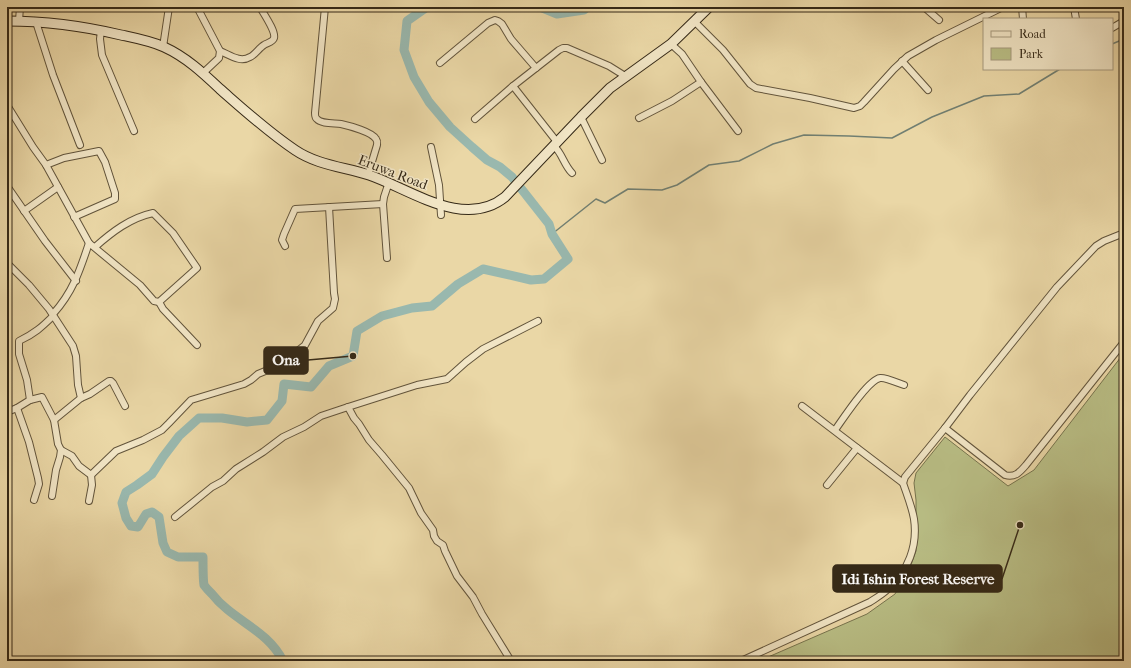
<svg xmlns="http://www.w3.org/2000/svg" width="1131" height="668" font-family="'IM FELL French Canon',serif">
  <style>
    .green { fill: #b9be85; stroke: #77744e }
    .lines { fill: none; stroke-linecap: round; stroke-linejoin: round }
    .stream { stroke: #717f72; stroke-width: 1.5 }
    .river { stroke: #99b8ae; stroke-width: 9 }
    .minor-casing { stroke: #62543b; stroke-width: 8 }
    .secondary-casing { stroke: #352917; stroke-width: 11 }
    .minor { stroke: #f1e5c5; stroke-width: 6 }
    .secondary { stroke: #f1e5c5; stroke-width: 9 }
    .labels { text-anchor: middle; stroke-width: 3; stroke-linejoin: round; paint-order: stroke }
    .street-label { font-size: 14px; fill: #352917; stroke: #f1e5c5 }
    .leader { fill: none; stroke: #352917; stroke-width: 1.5 }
    .callout-dot { fill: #352917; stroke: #f1e5c5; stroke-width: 1.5 }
    .callout { fill: #352917; stroke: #352917; stroke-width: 1.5 }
    .callout-label { font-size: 15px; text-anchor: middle; font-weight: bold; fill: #fff }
  </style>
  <rect width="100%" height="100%" fill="#ead7a6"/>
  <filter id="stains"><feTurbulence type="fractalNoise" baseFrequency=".005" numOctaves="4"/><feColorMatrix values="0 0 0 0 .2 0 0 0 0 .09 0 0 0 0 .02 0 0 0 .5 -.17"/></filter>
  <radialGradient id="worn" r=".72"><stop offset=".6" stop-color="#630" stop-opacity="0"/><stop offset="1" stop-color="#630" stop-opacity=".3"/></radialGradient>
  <!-- green -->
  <path class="green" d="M 1124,353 L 1124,661 L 759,661 L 867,614 L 895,594 L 908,573 L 916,551 L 916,500 L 914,483 L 916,473 L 945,437 L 1008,486 L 1034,470 Z"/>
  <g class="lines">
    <!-- stream -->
    <g class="stream">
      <path d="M 1112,44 L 1124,39"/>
      <path d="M 552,234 L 596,199 L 605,203 L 628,189 L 662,190 L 677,185 L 709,165 L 739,161 L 773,144 L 804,135 L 849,136 L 892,138 L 932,117 L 984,96 L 1019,94 L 1060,69"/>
    </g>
    <!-- river -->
    <g class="river">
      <path d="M 540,7 L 557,14 L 584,10 L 587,7"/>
      <path d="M 283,661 C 267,629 233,621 212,594 C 210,592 206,588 204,585 C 203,580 203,563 203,557 L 178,557 L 167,552 L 163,543 L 159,517 L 152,512 L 146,514 L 138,527 L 131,526 L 126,518 L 122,503 L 126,492 L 137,485 L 152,474 L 163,457 L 179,436 L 199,418 L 222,418 L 247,422 L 267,420 L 282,401 L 284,384 L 311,387 L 329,366 L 353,356 L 357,331 L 382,316 L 412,308 L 432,306 L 458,284 L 483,269 L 531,280 L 544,279 L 568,259 L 552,234 L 549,224 L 512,177 L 500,167 L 487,160 L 472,147 L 450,127 L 429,102 L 414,77 L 404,50 L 407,21 L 427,7"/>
    </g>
    <!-- minor casing -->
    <g class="minor-casing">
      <g id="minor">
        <path d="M 197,7 L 220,51 L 219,58 L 203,73"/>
        <path d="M 325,7 L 315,113 C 315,115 315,118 317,119 C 321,124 335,123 341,124 C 350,126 372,132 376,139 C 378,142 377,143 377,145 L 368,175"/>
        <path d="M 924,7 L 939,20"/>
        <path d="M 1022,7 L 1023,19"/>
        <path d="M 1074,7 L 1076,19"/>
        <path d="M 19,21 L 20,7"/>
        <path d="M 694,21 L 723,50 L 750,84 L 756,88 L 810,98 L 854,108 L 860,106 L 864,102 L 894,69 L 908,56 L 936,40 L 1003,7"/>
        <path d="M 36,22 L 53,75 L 80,145"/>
        <path d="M 1112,28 L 1124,21"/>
        <path d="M 101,30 L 100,39 L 102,55 L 134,131"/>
        <path d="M 671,44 L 682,54 L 701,82 L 738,131"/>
        <path d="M 163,47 L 169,7"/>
        <path d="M 220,51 C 230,55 240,63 250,57 C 255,55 259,48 264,45 C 267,43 273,42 274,38 C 276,31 263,13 260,7"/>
        <path d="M 902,61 L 928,90"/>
        <path d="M 440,63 L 488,23 L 495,20 L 498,21 L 502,24 L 511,39 L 536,68"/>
        <path d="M 513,86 L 557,142"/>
        <path d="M 7,105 L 33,147 L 46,165 L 89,243 L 140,285 L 154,301 L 159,302 L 197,268 L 173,233 L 153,213 C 130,218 112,232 95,247"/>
        <path d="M 581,117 L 602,160"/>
        <path d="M 639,118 L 672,101 L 701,82"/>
        <path d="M 475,119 L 513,86 L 559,50 L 563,48 L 567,48 L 609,66 L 625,76"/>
        <path d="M 554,146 C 562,153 564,165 572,173"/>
        <path d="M 431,147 L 439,185 L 441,215"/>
        <path d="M 46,165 L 64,158 L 99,151 L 105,162 L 115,193 L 115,199 L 74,217"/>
        <path d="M 7,186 L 45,241 L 76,281"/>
        <path d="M 24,211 L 58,187"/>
        <path d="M 285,246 L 282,240 L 284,234 L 295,209 L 383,204"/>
        <path d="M 387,258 L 383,204 L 384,197 L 389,182"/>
        <path d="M 7,263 L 29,285 L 49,309 L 73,346 L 76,356 L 78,385 L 81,398"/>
        <path d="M 159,302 L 163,309 L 197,345"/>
        <path d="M 53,314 C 73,292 80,270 89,243"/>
        <path d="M 30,400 L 27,380 L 19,354 L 19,341 C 34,334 42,327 53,316"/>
        <path d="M 802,406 L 903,483"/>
        <path d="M 17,408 L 29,442 L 38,478 L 39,484 L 34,500"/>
        <path d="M 7,412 L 17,408 L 30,400 L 42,397 L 54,420 L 58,444 L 61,450 L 72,456 L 79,466 L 91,475 L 116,451 L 143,440 L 162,430 L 169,423 L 191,400 L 244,384 L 251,380 L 258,374 L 275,367 L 295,353 L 305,345 L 318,321 L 333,308 L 335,299 L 334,293 L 329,207"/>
        <path d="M 54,420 L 81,398 L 90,394 L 109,381 L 111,381 L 113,383 L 125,406"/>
        <path d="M 945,428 L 1005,475 C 1015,478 1020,472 1026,465 L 1124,342"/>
        <path d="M 835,430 C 843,419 868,380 880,378 C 885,377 898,383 904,385"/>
        <path d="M 827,485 L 857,448"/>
        <path d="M 52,496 L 56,470 L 60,457 L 61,450"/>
        <path d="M 89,501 L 92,485 L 91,475"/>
        <path d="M 175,517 L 196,500 L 212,487 L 223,481 L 236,469 L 263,452 L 283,437 L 304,427 L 321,416 L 348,407"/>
        <path d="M 511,661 L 482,614 L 473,597 L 457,576 L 445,551 L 443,545 L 437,541 L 434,536 L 433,530 L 421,513 L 409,488 L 382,455 L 369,440 L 359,424 L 354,418 L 348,407 L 417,385 L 447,379 L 466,362 L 483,349 L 538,321"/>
        <path d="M 741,661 L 870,602 C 876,598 883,594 888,589 C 908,571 918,546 914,519 C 912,507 907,495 903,483 L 905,477 L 945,428 L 970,395 L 1057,287 L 1096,246 L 1104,241 L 1124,233"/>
      </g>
    </g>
    <!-- secondary casing -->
    <g class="secondary-casing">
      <path id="secondary" d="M 7,21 C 46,21 83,26 121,35 C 135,38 151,41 164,47 C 186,57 203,73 220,89 C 244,110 268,132 295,150 C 317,165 344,167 369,175 C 410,189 464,230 505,197 L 581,117 L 610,88 L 671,44 L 709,7"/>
    </g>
    <!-- minor -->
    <use href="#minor" class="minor"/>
    <!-- secondary -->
    <use href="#secondary" class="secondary"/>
  </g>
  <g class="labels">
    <!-- street labels -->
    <g class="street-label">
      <text transform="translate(393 172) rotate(21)" y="5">Eruwa Road</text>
    </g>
  </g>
  <!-- callouts -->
  <path class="leader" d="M353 356L308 360M1020 525L1002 579"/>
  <g class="callout-dot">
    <circle cx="353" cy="356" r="4"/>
    <circle cx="1020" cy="525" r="4"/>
  </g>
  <g class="callout">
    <rect x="264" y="347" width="44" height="27" rx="4"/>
    <rect x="833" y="565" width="169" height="27" rx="4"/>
  </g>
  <g class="callout-label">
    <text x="286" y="365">Ona</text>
    <text x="918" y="584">Idi Ishin Forest Reserve</text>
  </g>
  <!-- margin -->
  <rect width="1131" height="668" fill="none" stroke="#ead7a6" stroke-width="24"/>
  <rect x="8" y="8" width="1115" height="652" fill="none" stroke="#352917" stroke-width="2"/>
  <rect x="12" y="12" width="1107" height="644" fill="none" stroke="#352917"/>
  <!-- legend -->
  <rect x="983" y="18" width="130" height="52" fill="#f1e5c5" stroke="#a69a7f"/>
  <rect x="991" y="31" width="20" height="6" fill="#f1e5c5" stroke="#a69a7f"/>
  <text x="1019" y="38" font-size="12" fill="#352917">Road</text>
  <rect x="991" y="48" width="20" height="12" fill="#b9be85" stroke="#a69a7f"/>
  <text x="1019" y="58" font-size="12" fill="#352917">Park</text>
  <rect width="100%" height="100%" filter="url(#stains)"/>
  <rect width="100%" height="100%" fill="url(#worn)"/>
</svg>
